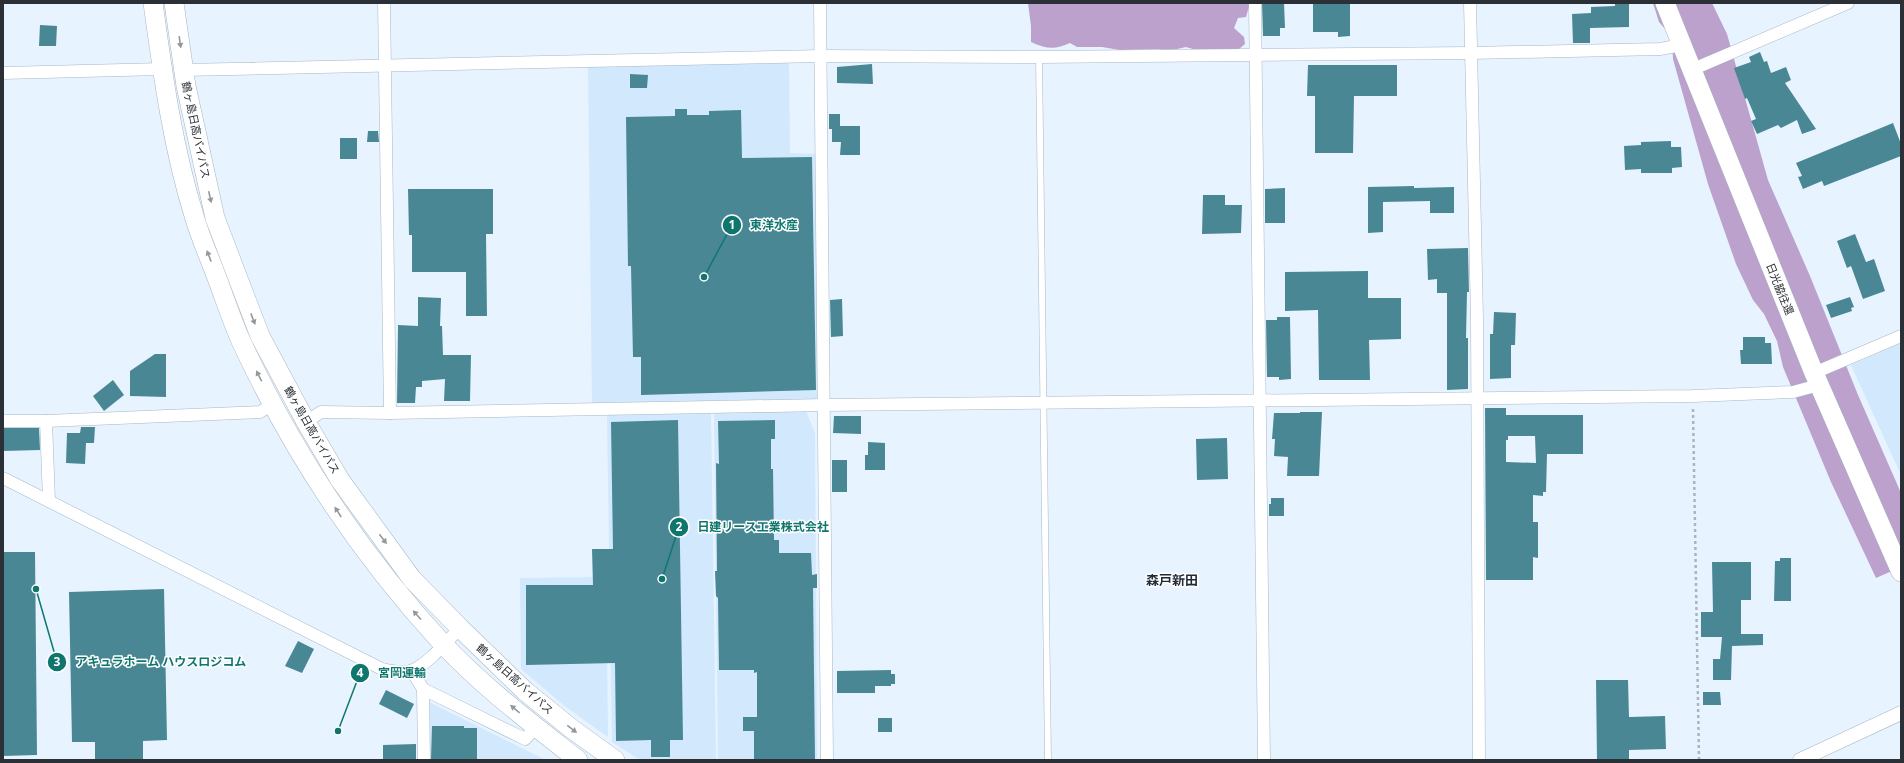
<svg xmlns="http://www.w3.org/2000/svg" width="1904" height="763" font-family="'Open Sans','Noto Sans JP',sans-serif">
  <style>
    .built { fill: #d2e8fc }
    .forest { fill: #bba1cb }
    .building { fill: #4a8794; fill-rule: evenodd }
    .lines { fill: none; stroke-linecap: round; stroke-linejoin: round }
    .service-casing { stroke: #a8b7c5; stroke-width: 7 }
    .minor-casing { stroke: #a8b7c5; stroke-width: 13 }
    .tertiary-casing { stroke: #a8b7c5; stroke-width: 15 }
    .trunk-casing { stroke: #a8b7c5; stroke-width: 20 }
    .path { stroke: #abb5bf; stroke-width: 2.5; stroke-dasharray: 3 3; stroke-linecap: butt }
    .service { stroke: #fff; stroke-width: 6 }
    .minor { stroke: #fff; stroke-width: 12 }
    .tertiary { stroke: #fff; stroke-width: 14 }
    .trunk { stroke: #fff; stroke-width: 19 }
    .oneway { fill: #94989a }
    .labels { text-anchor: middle; stroke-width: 3; stroke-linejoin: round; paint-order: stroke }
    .street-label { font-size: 11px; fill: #2a3035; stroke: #fff }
    .quarter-label { font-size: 13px; font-weight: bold; fill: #202b36; stroke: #fff }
    .leader { fill: none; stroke: #0f766e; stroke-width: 1.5 }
    .callout-dot { fill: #0f766e; stroke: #fff; stroke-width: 1.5 }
    .mark-label { font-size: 12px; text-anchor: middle; font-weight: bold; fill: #fff }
    .callout-label { font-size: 12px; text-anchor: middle; font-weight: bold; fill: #0f766e; stroke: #fff; stroke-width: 3; stroke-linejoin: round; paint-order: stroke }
  </style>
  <rect width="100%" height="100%" fill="#e7f3ff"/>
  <!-- built -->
  <g class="built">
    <path d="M 789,62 L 790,153 L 816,154 L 818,400 L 592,404 L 588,66 Z"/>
    <path d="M 1901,343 L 1901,475 L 1851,365 Z"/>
    <path d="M 714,411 L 806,411 L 815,433 L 817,760 L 718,760 Z"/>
    <path d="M 711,413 L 716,760 L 640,760 L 612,742 L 607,415 Z"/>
    <path d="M 606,577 L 608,737 L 566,707 L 521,669 L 520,578 Z"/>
    <path d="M 429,702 L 546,760 L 430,760 Z"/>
  </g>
  <!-- forest -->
  <g class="forest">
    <path d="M 1028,3 L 1250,3 L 1246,17 L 1238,18 L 1234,28 L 1244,37 L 1245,44 L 1239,49 L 1226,50 L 1193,49 L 1186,47 L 1168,51 L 1158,49 L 1120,50 L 1102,47 L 1077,47 L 1070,43 C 1055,50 1046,49 1031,42 L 1031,26 Z"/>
    <path d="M 1653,3 L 1712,3 L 1727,34 L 1768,180 L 1810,276 L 1858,395 L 1901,493 L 1901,567 L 1876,578 L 1831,482 L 1783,367 L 1777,341 L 1764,314 L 1753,300 L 1736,264 L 1708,184 L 1673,59 L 1672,37 L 1659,22 Z"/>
  </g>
  <!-- building -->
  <g class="building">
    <path d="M 1262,3 L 1284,3 L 1285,28 L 1280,28 L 1280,36 L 1263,36 Z"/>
    <path d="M 1313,3 L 1350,3 L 1350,36 L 1338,37 L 1338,32 L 1313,32 Z"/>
    <path d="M 1615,3 L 1629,3 L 1629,27 L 1590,28 L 1590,43 L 1573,43 L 1572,14 L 1591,13 L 1591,7 L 1615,6 Z"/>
    <path d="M 40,25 L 57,26 L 56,46 L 39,46 Z"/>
    <path d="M 1760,52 L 1764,62 L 1767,61 L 1771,73 L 1786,67 L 1791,80 L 1785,83 L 1816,129 L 1802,134 L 1797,120 L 1781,128 L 1778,125 L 1757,134 L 1751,121 L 1756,119 L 1747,98 L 1745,99 L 1734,68 L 1751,62 L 1749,57 Z"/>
    <path d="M 872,64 L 873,84 L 837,83 L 837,67 Z"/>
    <path d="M 1308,65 L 1397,65 L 1397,96 L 1354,96 L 1353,153 L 1315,153 L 1315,96 L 1307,96 Z"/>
    <path d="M 630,74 L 648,75 L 647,88 L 630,88 Z"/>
    <path d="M 675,109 L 687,109 L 687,115 L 709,115 L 709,111 L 741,110 L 742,158 L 812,157 L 816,390 L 641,395 L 641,357 L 633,357 L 631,266 L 628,266 L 626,117 L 675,116 Z"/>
    <path d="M 829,114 L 840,114 L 840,126 L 860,126 L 860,155 L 840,155 L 841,142 L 832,142 L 832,129 L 829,129 Z"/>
    <path d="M 1893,123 L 1901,144 L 1901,156 L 1824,186 L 1822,181 L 1803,189 L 1798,177 L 1802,176 L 1796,163 Z"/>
    <path d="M 368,131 L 378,131 L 379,142 L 367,142 Z"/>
    <rect x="340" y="138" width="17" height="21"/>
    <path d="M 1671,141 L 1671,147 L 1681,147 L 1682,167 L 1672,168 L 1672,173 L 1641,173 L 1641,169 L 1625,170 L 1624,146 L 1641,145 L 1641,142 Z"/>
    <path d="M 1414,186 L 1414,188 L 1454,187 L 1454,213 L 1430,213 L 1430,201 L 1383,202 L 1383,232 L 1368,233 L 1368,187 Z"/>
    <path d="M 1285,188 L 1285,223 L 1265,223 L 1265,189 Z"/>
    <path d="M 408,189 L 493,189 L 493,234 L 486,234 L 487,316 L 466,316 L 466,272 L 412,272 L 412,235 L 409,235 Z"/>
    <path d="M 1203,195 L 1225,195 L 1225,205 L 1242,205 L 1241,233 L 1202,234 Z"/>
    <path d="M 1855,234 L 1866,262 L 1874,259 L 1885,291 L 1863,299 L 1851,266 L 1847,268 L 1837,241 Z"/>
    <path d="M 1468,248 L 1469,292 L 1467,292 L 1466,338 L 1468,338 L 1468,389 L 1447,390 L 1447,293 L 1437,293 L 1437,279 L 1428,280 L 1427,249 Z"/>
    <path d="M 1368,271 L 1368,298 L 1401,298 L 1401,339 L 1369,340 L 1370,380 L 1319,380 L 1318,310 L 1285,311 L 1285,272 Z"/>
    <path d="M 418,297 L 441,298 L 440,326 L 442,326 L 443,355 L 471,355 L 470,401 L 444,401 L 445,379 L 422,381 L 422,387 L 416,387 L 415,403 L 397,403 L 398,325 L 418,326 Z"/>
    <path d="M 1850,297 L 1854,307 L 1851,308 L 1852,311 L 1831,318 L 1826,305 Z"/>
    <path d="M 842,299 L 843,336 L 831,337 L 830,300 Z"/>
    <path d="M 1494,312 L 1516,313 L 1515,345 L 1511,345 L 1511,378 L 1490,379 L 1490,334 L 1493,334 Z"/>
    <path d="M 1277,317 L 1290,317 L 1291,379 L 1279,380 L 1279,377 L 1267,377 L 1266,320 L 1277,320 Z"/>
    <path d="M 1743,337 L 1765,337 L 1765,343 L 1771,343 L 1772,364 L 1741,364 L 1740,350 L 1743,350 Z"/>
    <path d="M 155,354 L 166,354 L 166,397 L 130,396 L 130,371 Z"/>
    <path d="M 113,380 L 124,395 L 104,411 L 93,396 Z"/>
    <path d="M 1485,408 L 1506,408 L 1506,415 L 1583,415 L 1583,454 L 1547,454 L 1546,492 L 1543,492 L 1543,496 L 1533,495 L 1533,522 L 1538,522 L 1538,558 L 1533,557 L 1533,580 L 1486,580 ZM 1508,436 L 1535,436 L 1536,463 L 1506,462 L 1506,440 L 1508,440 Z"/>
    <path d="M 1300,412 L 1322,412 L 1319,476 L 1287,476 L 1288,457 L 1274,456 L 1275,439 L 1272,439 L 1274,413 L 1300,413 Z"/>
    <path d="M 834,416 L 861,416 L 861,434 L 833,433 Z"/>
    <path d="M 678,420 L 683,740 L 670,740 L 670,757 L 651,757 L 651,740 L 616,741 L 615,663 L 526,665 L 526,585 L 593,585 L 592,549 L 613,549 L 611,422 Z"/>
    <path d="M 775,420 L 775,439 L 771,439 L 771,469 L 773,469 L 774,540 L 779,540 L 779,553 L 811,553 L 812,575 L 817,574 L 817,588 L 813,588 L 815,760 L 754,760 L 754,731 L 743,731 L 743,717 L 757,717 L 757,672 L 754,673 L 754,670 L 719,670 L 718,598 L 716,596 L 715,571 L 717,571 L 716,463 L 719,464 L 718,421 Z"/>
    <path d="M 81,427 L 95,427 L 94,443 L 86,443 L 85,464 L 66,463 L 67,433 L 80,433 Z"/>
    <path d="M 3,428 L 39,428 L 40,450 L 3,451 Z"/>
    <path d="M 1227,438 L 1228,479 L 1197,480 L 1196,439 Z"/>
    <path d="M 868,442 L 885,443 L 885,470 L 865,470 L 865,455 L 868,455 Z"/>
    <rect x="832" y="460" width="15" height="32"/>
    <path d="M 1271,498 L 1284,498 L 1284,516 L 1269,516 L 1269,504 L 1271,504 Z"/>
    <path d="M 3,552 L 35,552 L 37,755 L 3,756 Z"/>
    <path d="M 1780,558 L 1791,558 L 1791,601 L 1774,601 L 1775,561 L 1780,561 Z"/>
    <path d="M 1712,562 L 1751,562 L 1751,600 L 1741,600 L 1741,634 L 1763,634 L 1763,645 L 1732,646 L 1731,680 L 1713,680 L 1713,659 L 1720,659 L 1722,637 L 1701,637 L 1701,612 L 1713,612 Z"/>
    <path d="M 164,589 L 167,740 L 143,741 L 143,760 L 95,760 L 95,742 L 72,742 L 69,592 Z"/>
    <path d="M 298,641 L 314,649 L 302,673 L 285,666 Z"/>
    <path d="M 891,670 L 891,674 L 895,674 L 895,684 L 891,684 L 891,686 L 875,686 L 875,693 L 837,693 L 837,671 Z"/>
    <path d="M 1596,680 L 1628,680 L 1629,717 L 1665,716 L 1666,749 L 1629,750 L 1629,760 L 1597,760 Z"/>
    <path d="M 386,690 L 414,704 L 407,718 L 379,704 Z"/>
    <path d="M 1703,692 L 1720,692 L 1721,705 L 1703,705 Z"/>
    <rect x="878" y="718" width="14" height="14"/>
    <path d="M 432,726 L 464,726 L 464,728 L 477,728 L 477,760 L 431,760 Z"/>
    <path d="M 416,744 L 416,760 L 383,760 L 383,745 Z"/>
  </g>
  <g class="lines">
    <!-- service casing -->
    <g class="service-casing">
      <path id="service" d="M 1039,57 L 1048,760"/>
    </g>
    <!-- minor casing -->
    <g class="minor-casing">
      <g id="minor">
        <path d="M 384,3 L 390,413"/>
        <path d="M 820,3 L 827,760"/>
        <path d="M 1255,3 L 1264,760"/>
        <path d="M 1470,3 L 1477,319 L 1479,760"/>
        <path d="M 183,70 L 821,56 L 1039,57 L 1471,53 L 1660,49 L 1682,45"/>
        <path d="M 1691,70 L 1848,3"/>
        <path d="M 3,73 L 163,69"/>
        <path d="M 1814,373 L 1901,336"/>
        <path d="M 3,421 L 46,421 L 260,412 L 273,404"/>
        <path d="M 46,421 L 49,501"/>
        <path d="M 306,422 L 321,412 L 390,413 L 824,405 L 1693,396 L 1793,392 L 1819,385"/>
        <path d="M 3,478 L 382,669 C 392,671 404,674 413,670 C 429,663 447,641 460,628"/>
        <path d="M 412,671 L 423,689 L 424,760"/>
        <path d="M 423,689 L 525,739 L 536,727"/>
      </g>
    </g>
    <!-- tertiary casing -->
    <g class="tertiary-casing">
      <path id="tertiary" d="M 1800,760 L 1901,713"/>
    </g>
    <!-- trunk casing -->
    <g class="trunk-casing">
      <g id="trunk">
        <path d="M 153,3 C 163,76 173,149 195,219 C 201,239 210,259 217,278 C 225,299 232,321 241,341 C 292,451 360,554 442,643 C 483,687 531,723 578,760"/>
        <path d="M 174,3 L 186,86 L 215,218 L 260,336 L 306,422 L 340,480 L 412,579 L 460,628 L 525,691 L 572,729 L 615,760"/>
        <path d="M 1665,3 L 1814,373 L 1901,572"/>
      </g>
    </g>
    <!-- path -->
    <path class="path" d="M 1693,409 L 1699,760"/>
    <!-- service -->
    <use href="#service" class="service"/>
    <!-- minor -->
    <use href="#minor" class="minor"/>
    <!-- tertiary -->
    <use href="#tertiary" class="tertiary"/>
    <!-- trunk -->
    <use href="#trunk" class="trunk"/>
  </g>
  <!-- one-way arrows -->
  <defs><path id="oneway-solid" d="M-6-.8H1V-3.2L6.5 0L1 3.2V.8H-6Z"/></defs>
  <g class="oneway">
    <use href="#oneway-solid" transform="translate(180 42) rotate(82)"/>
    <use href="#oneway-solid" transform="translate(210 197) rotate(77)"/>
    <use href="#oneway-solid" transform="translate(209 256) rotate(-111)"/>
    <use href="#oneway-solid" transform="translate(253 319) rotate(69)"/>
    <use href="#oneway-solid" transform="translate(259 376) rotate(-117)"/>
    <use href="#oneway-solid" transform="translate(338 512) rotate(-123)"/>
    <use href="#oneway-solid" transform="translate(383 539) rotate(53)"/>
    <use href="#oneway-solid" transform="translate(417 615) rotate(-132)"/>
    <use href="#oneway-solid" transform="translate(515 709) rotate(-140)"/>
    <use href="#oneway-solid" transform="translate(572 729) rotate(38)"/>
  </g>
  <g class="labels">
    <!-- street labels -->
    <g class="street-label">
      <text transform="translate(196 130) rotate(78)" y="4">鶴ヶ島日高バイパス</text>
      <text transform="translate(1780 289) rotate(68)" y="4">日光脇往還</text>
      <text transform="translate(312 430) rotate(60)" y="4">鶴ヶ島日高バイパス</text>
      <text transform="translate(515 679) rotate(42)" y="4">鶴ヶ島日高バイパス</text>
    </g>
    <!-- quarter labels -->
    <g class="quarter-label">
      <text x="1172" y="585">森戸新田</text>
    </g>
  </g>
  <!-- callouts -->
  <path class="leader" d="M704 277L732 225M662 579L679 527M36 589L57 662M338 731L360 673"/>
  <g class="callout-dot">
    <circle cx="704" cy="277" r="4"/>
    <circle cx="662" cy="579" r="4"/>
    <circle cx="36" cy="589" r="4"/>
    <circle cx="338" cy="731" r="4"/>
    <circle cx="732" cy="225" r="10"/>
    <circle cx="679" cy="527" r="10"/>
    <circle cx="57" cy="662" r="10"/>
    <circle cx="360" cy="673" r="10"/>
  </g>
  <g class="mark-label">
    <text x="732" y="229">1</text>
    <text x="679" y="531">2</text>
    <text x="57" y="666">3</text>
    <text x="360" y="677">4</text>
  </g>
  <g class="callout-label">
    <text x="774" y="229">東洋水産</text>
    <text x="763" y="531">日建リース工業株式会社</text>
    <text x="161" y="666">アキュラホーム ハウスロジコム</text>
    <text x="402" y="677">宮岡運輸</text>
  </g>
  <!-- border -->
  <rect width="1904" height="763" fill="none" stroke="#2a3035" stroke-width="8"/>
</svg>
